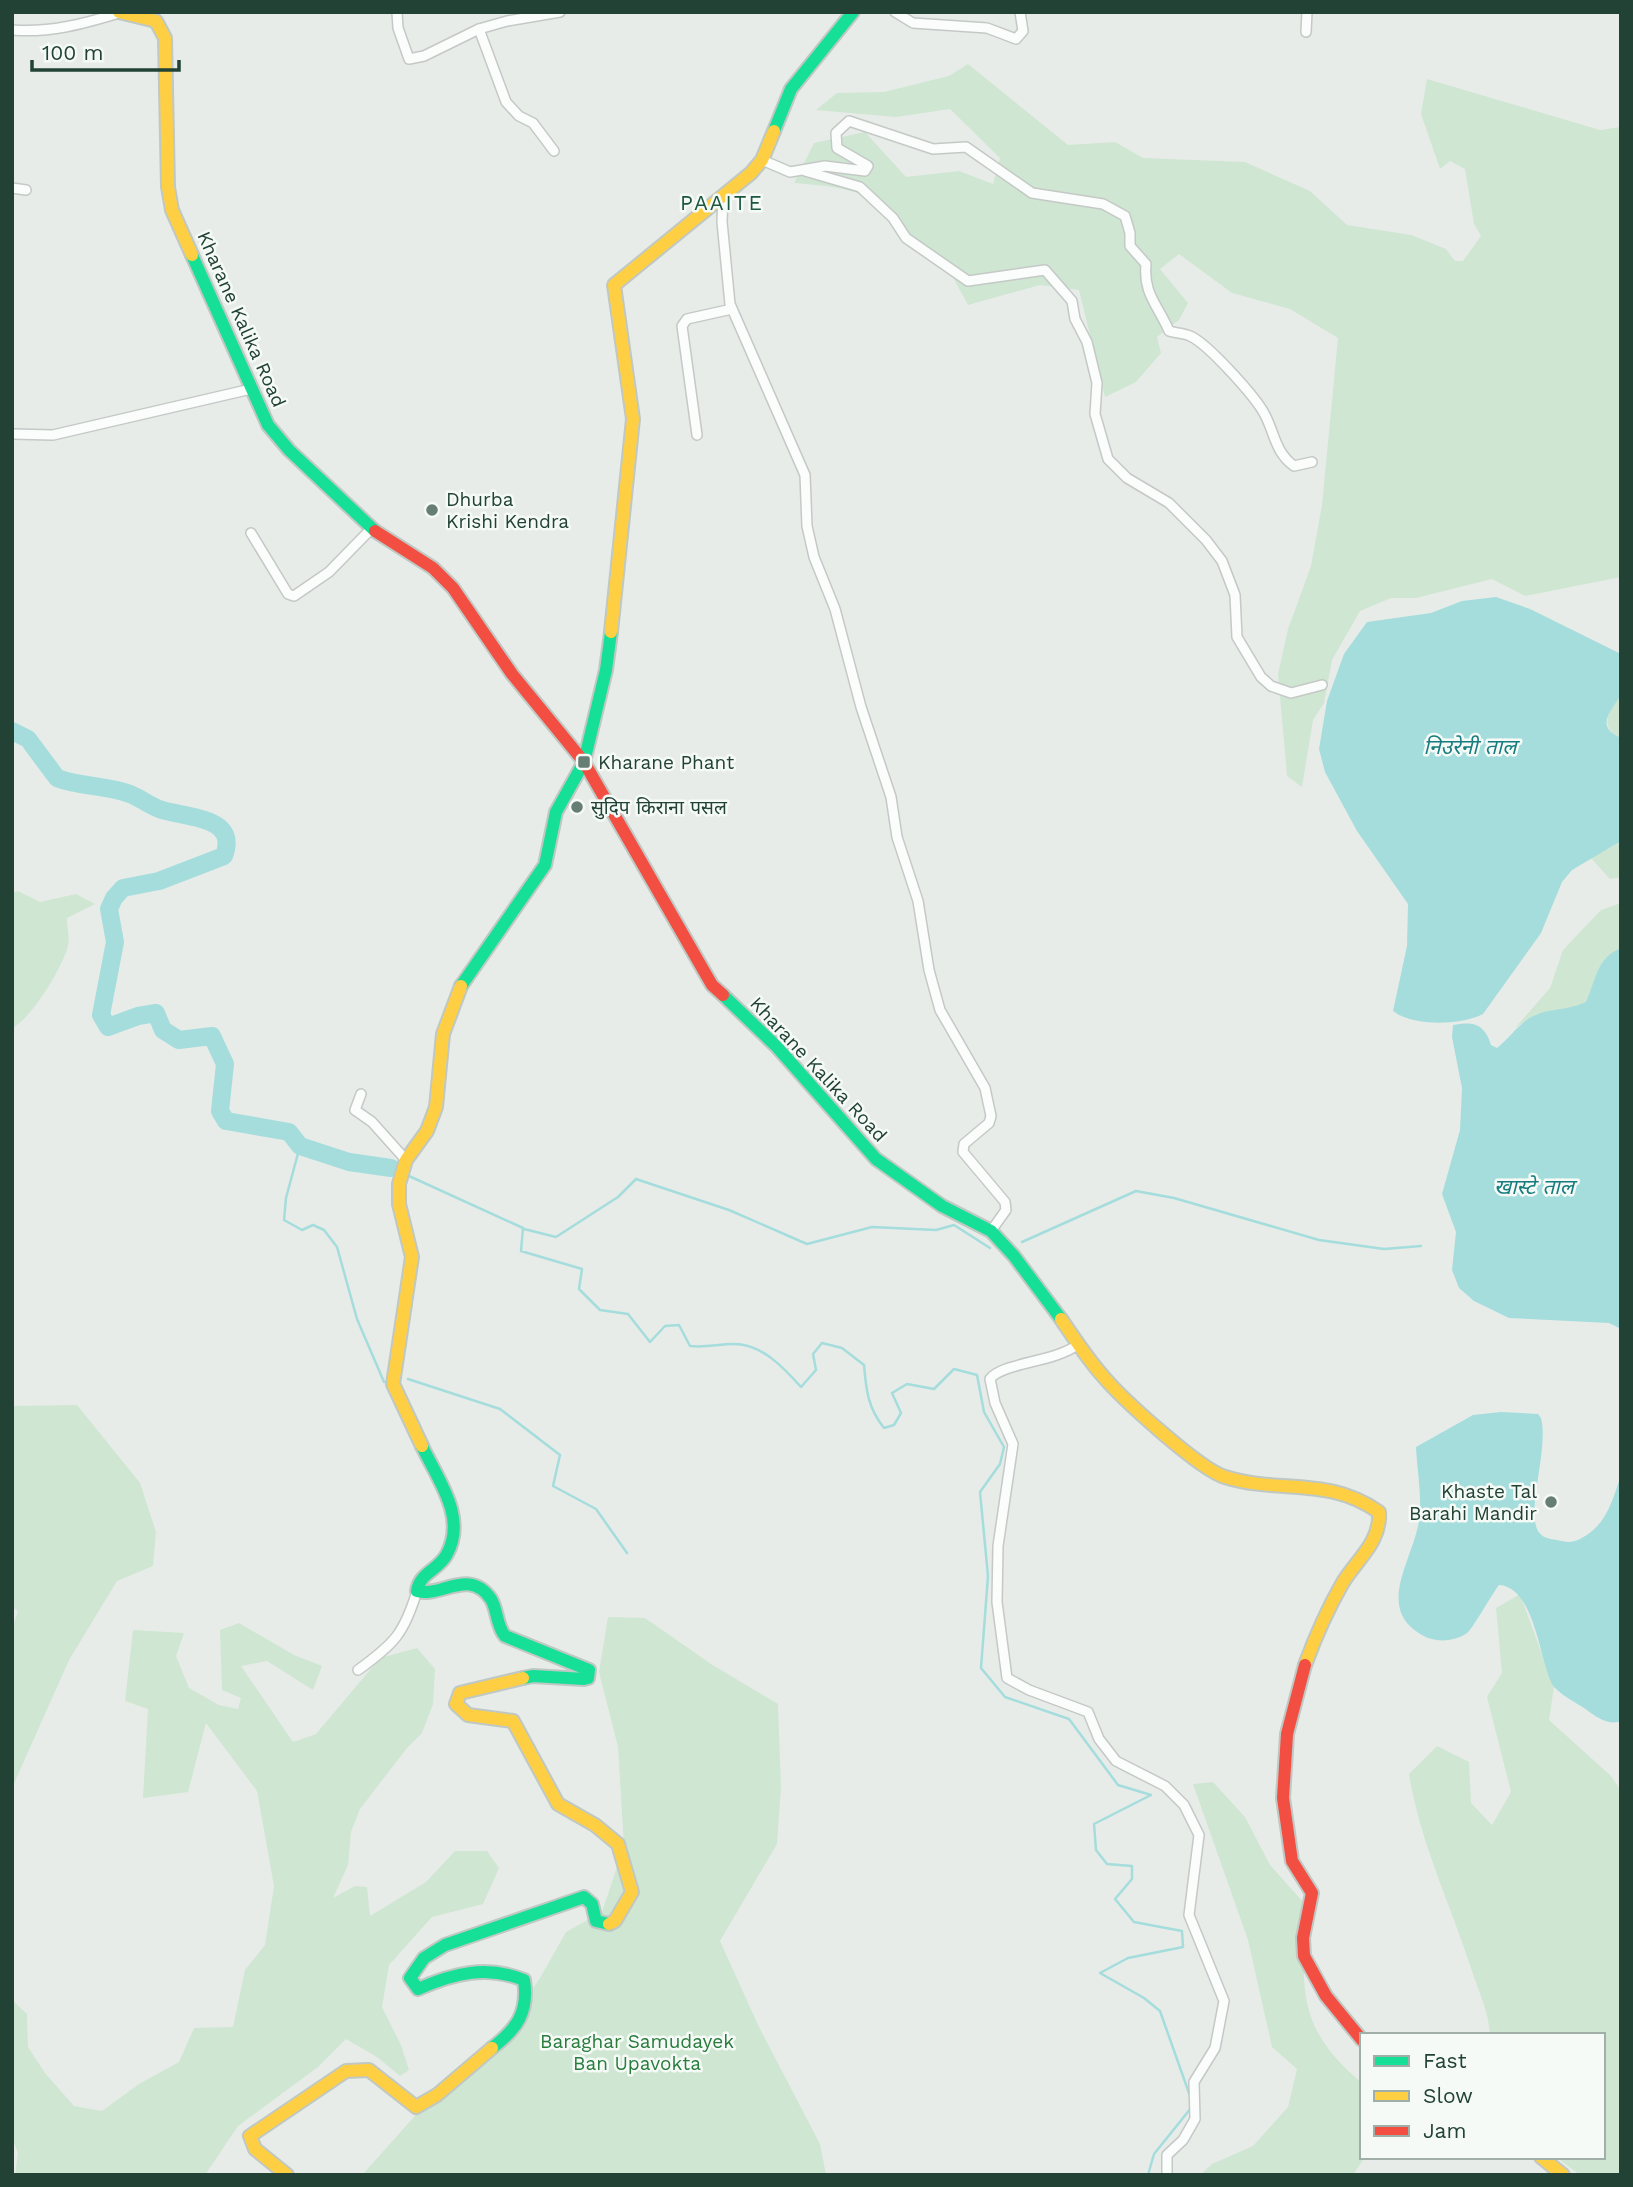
<svg xmlns="http://www.w3.org/2000/svg" width="1633" height="2187" font-family="'Work Sans','Noto Sans Devanagari',sans-serif">
  <style>
    .green { fill: #cfe6d2 }
    .water { fill: #a4dddc }
    .lines { fill: none; stroke-linecap: round; stroke-linejoin: round }
    .stream { stroke: #a4dddc; stroke-width: 2.5 }
    .river { stroke: #a4dddc; stroke-width: 18 }
    .street-casing { stroke: #c4c9c6; stroke-width: 12 }
    .fast-casing { stroke: #c0c8c4; stroke-width: 16 }
    .slow-casing { stroke: #c0c8c4; stroke-width: 16 }
    .jam-casing { stroke: #c0c8c4; stroke-width: 16 }
    .street { stroke: #fbfcfc; stroke-width: 9 }
    .fast { stroke: #16e098; stroke-width: 12 }
    .slow { stroke: #ffcf43; stroke-width: 12 }
    .jam { stroke: #f24e42; stroke-width: 12 }
    .poi-dot { fill: #667e73; stroke: #f5faf7; stroke-width: 2.5 }
    .labels { text-anchor: middle; stroke-width: 5; stroke-linejoin: round; paint-order: stroke }
    .street-label { font-size: 19px; fill: #214234; stroke: #f5faf7 }
    .poi-label { font-size: 19px; fill: #214234; stroke: #f5faf7; text-anchor: start }
    .park-label { font-size: 19px; fill: #287c3c; stroke: #f5faf7 }
    .neighbourhood-label { font-size: 21px; letter-spacing: 2px; fill: #1b563f; stroke: #f5faf7 }
    .water-label { font-size: 21px; font-style: italic; fill: #167c7e; stroke: #f5faf7 }
  </style>
  <rect width="100%" height="100%" fill="#e7ece9"/>
  <!-- green -->
  <g class="green">
    <path d="M 968,64 L 1068,145 L 1115,142 L 1143,158 L 1245,162 L 1310,191 L 1347,225 L 1411,235 L 1446,249 L 1455,261 L 1463,261 L 1481,236 L 1474,224 L 1465,169 L 1450,161 L 1440,169 L 1421,114 L 1427,79 L 1600,130 L 1621,127 L 1621,577 L 1525,596 L 1492,579 L 1416,598 L 1391,598 L 1360,611 L 1332,660 L 1324,703 L 1313,720 L 1302,787 L 1287,776 L 1278,674 L 1288,629 L 1311,566 L 1322,505 L 1338,338 L 1290,309 L 1232,293 L 1179,254 L 1160,269 L 1188,303 L 1179,320 L 1157,337 L 1161,353 L 1136,382 L 1105,397 L 1079,290 L 1040,285 L 968,305 L 942,257 L 912,249 C 871,191 865,189 794,183 L 814,143 L 865,132 L 906,177 L 959,171 L 993,184 L 1000,158 L 950,109 L 896,117 L 816,110 L 837,93 L 884,92 L 949,76 Z"/>
    <path d="M 1621,693 L 1621,738 C 1597,728 1610,708 1621,693 Z"/>
    <path d="M 1621,841 L 1621,877 L 1610,879 L 1591,858 Z"/>
    <path d="M 18,891 L 40,902 L 76,894 L 95,904 L 67,918 C 67,927 70,938 68,946 C 62,968 32,1018 12,1028 L 12,893 Z"/>
    <path d="M 1621,903 L 1621,948 C 1596,958 1596,980 1587,1002 L 1570,1010 L 1536,1014 L 1515,1028 L 1550,988 L 1563,950 L 1601,910 Z"/>
    <path d="M 77,1405 L 140,1483 L 156,1532 L 153,1566 L 117,1581 L 69,1660 L 12,1788 L 12,1629 L 18,1611 L 12,1607 L 12,1406 Z"/>
    <path d="M 1520,1594 L 1554,1687 L 1549,1720 L 1611,1776 L 1621,1791 L 1621,2175 L 1580,2175 L 1556,2157 L 1603,2157 L 1603,2035 L 1490,2035 C 1489,2012 1478,1990 1471,1968 C 1450,1903 1420,1842 1409,1774 L 1437,1746 L 1469,1762 L 1471,1803 L 1492,1825 L 1511,1792 L 1487,1697 L 1502,1673 L 1496,1608 Z"/>
    <path d="M 608,1617 L 645,1618 L 711,1664 L 778,1704 L 781,1787 L 777,1844 L 720,1941 L 759,2027 L 820,2144 L 826,2175 L 362,2175 L 422,2108 L 498,2040 L 540,1978 L 566,1932 L 602,1912 L 624,1846 L 618,1747 L 599,1672 Z"/>
    <path d="M 239,1623 L 294,1655 L 322,1666 L 313,1690 L 267,1661 L 241,1666 L 293,1742 L 316,1734 L 380,1658 L 417,1648 L 435,1669 L 433,1704 L 422,1733 L 407,1748 L 360,1809 L 351,1832 L 348,1865 L 333,1898 L 355,1886 L 367,1887 L 370,1916 L 426,1882 L 455,1851 L 487,1851 L 499,1868 L 483,1904 L 432,1917 L 389,1965 L 382,2007 L 401,2045 L 409,2070 L 400,2076 L 377,2057 L 346,2039 L 318,2067 L 238,2126 L 205,2175 L 15,2175 L 18,2153 L 12,2137 L 12,2000 L 27,2014 L 28,2047 L 45,2073 L 74,2106 L 102,2111 L 139,2084 L 179,2062 L 194,2028 L 233,2027 L 245,1970 L 265,1945 L 274,1886 L 257,1791 L 206,1723 L 188,1792 L 143,1798 L 148,1709 L 125,1701 L 133,1630 L 184,1633 L 176,1656 L 189,1688 L 219,1705 L 238,1709 L 241,1698 L 222,1690 L 220,1630 Z"/>
    <path d="M 1213,1782 L 1245,1817 L 1270,1865 L 1304,1903 C 1305,1987 1292,2024 1362,2083 L 1362,2157 L 1365,2157 L 1353,2175 L 1200,2175 L 1212,2164 L 1253,2146 L 1288,2107 L 1297,2069 L 1272,2047 L 1248,1940 L 1193,1784 Z"/>
  </g>
  <!-- water -->
  <g class="water">
    <path d="M 1496,597 L 1530,609 L 1621,654 C 1621,665 1624,682 1621,693 C 1616,708 1591,725 1621,738 L 1621,841 L 1572,870 L 1562,882 L 1541,933 L 1483,1014 C 1462,1025 1413,1027 1393,1011 L 1407,946 L 1408,904 L 1357,831 L 1325,772 L 1319,749 L 1327,701 L 1344,654 L 1367,622 L 1431,613 L 1462,601 Z"/>
    <path d="M 1621,948 L 1621,1329 L 1609,1323 L 1509,1318 L 1474,1301 L 1459,1288 L 1452,1270 L 1456,1232 L 1442,1194 L 1460,1130 L 1462,1088 L 1452,1037 L 1453,1025 C 1473,1021 1485,1024 1491,1045 L 1497,1048 C 1510,1038 1518,1024 1533,1016 C 1548,1008 1568,1011 1586,1002 C 1596,980 1596,958 1621,948 Z"/>
    <path d="M 1501,1412 L 1538,1414 L 1541,1418 C 1549,1449 1526,1509 1538,1531 C 1542,1538 1550,1539 1557,1540 C 1565,1542 1570,1543 1578,1540 C 1606,1527 1612,1502 1621,1475 L 1621,1721 C 1609,1726 1596,1717 1587,1710 C 1577,1703 1558,1694 1552,1684 C 1539,1657 1534,1587 1499,1585 C 1492,1594 1472,1630 1467,1633 C 1454,1642 1435,1643 1422,1635 C 1371,1606 1419,1554 1420,1511 C 1421,1490 1417,1468 1416,1447 L 1473,1415 Z"/>
  </g>
  <g class="lines">
    <!-- stream -->
    <g class="stream">
      <path d="M 300,1146 L 286,1198 L 284,1220 L 302,1230 L 313,1225 L 324,1230 L 337,1247 L 357,1319 L 384,1382"/>
      <path d="M 409,1176 L 523,1228 L 521,1251 L 582,1269 L 579,1289 L 600,1310 L 628,1314 L 650,1342 L 665,1326 L 679,1325 L 690,1346 C 706,1348 718,1344 734,1344 C 762,1344 784,1368 801,1387 L 816,1370 L 813,1354 L 822,1343 L 842,1348 L 864,1365 C 866,1390 868,1408 884,1428 L 894,1425 L 901,1413 L 892,1393 L 907,1384 L 934,1389 L 954,1369 L 977,1375 L 984,1412 L 1004,1447 L 1000,1464 L 980,1492 L 988,1576 L 981,1668 L 1005,1697 L 1069,1719 L 1118,1785 L 1151,1795 L 1094,1824 L 1096,1850 L 1107,1864 L 1132,1866 L 1132,1879 L 1115,1899 L 1134,1922 L 1182,1931 L 1183,1947 L 1128,1958 L 1100,1973 L 1144,1998 L 1160,2011 L 1190,2096"/>
      <path d="M 524,1229 L 556,1237 L 618,1197 L 636,1179 L 729,1210 L 807,1244 L 872,1227 L 936,1230 L 954,1225 L 990,1248"/>
      <path d="M 1022,1242 L 1136,1191 L 1174,1198 L 1319,1240 L 1384,1249 L 1421,1246"/>
      <path d="M 408,1379 L 500,1409 L 560,1455 L 553,1486 L 596,1509 L 627,1553"/>
      <path d="M 1148,2175 L 1154,2154 L 1191,2108"/>
    </g>
    <!-- river -->
    <path class="river" d="M 12,731 L 28,739 L 57,778 C 80,787 106,785 130,794 C 140,798 149,805 159,809 C 184,818 239,815 224,856 L 159,881 L 123,888 L 114,898 L 109,909 L 115,942 L 101,1015 L 108,1027 L 138,1016 L 156,1013 L 163,1030 L 179,1040 L 212,1036 L 225,1064 L 220,1111 L 226,1121 L 289,1132 L 300,1146 L 349,1162 L 391,1168"/>
    <!-- street casing -->
    <g class="street-casing">
      <g id="street">
        <path d="M 397,12 L 398,28 L 409,59 L 424,56 L 479,29 L 506,102 L 519,116 L 533,123 L 554,151"/>
        <path d="M 895,12 L 913,23 L 987,28 L 1016,39 L 1023,31 L 1020,12"/>
        <path d="M 479,29 L 507,21 L 560,12"/>
        <path d="M 12,30 C 50,33 83,24 119,13"/>
        <path d="M 1306,32 L 1307,12"/>
        <path d="M 762,160 L 790,172 L 825,166 L 865,171 L 868,166 L 837,148 L 836,133 L 849,121 L 933,149 L 966,147 L 1032,193 L 1103,204 L 1125,216 L 1130,233 L 1130,246 L 1146,264 C 1143,294 1158,305 1169,331 C 1175,333 1184,333 1190,336 C 1207,343 1256,397 1265,415 C 1275,434 1275,452 1294,466 L 1312,462"/>
        <path d="M 805,171 L 860,187 L 893,218 L 906,238 L 968,281 L 1045,270 L 1072,301 L 1075,319 L 1087,342 L 1097,383 L 1095,414 L 1108,459 L 1127,478 L 1169,503 L 1206,540 L 1222,561 L 1235,595 L 1237,637 L 1261,677 L 1271,686 L 1291,693 L 1322,685"/>
        <path d="M 12,188 L 26,190"/>
        <path d="M 723,194 L 722,222 L 730,304 L 805,475 L 807,526 L 814,557 L 835,609 L 861,707 L 891,797 L 897,837 L 918,901 L 929,970 L 940,1010 L 985,1088 L 991,1116 L 989,1123 L 964,1144 L 963,1152 L 1005,1202 L 1006,1210 L 991,1231"/>
        <path d="M 12,434 L 53,435 L 251,389"/>
        <path d="M 697,435 L 682,326 L 687,319 L 732,309"/>
        <path d="M 251,533 L 288,594 L 294,596 L 329,572 L 371,529"/>
        <path d="M 361,1094 L 355,1110 L 372,1122 L 406,1160"/>
        <path d="M 1077,1345 C 1055,1362 1001,1363 990,1379 L 995,1403 L 1013,1444 L 998,1546 L 997,1602 L 1007,1678 L 1029,1690 L 1088,1712 L 1099,1739 L 1116,1761 L 1165,1786 L 1184,1805 L 1199,1835 L 1189,1915 L 1224,2001 L 1215,2048 L 1194,2082 L 1195,2119 L 1183,2140 L 1167,2155 L 1167,2175"/>
        <path d="M 358,1670 C 394,1644 404,1634 417,1591"/>
      </g>
    </g>
    <!-- fast casing -->
    <g class="fast-casing">
      <g id="fast">
        <path d="M 774,131 L 791,89 L 853,12"/>
        <path d="M 192,255 L 268,425 L 289,450 L 375,531"/>
        <path d="M 461,986 L 545,865 L 556,812 L 584,762 L 606,670 L 611,632"/>
        <path d="M 723,995 L 777,1047 L 876,1159 L 942,1206 L 991,1231 L 1014,1256 L 1061,1319"/>
        <path d="M 422,1446 C 438,1480 467,1517 447,1554 C 439,1570 420,1572 417,1591 C 441,1598 469,1567 491,1599 C 498,1611 496,1625 505,1636 L 589,1670 L 588,1678 L 584,1679 L 533,1676 L 523,1678"/>
        <path d="M 492,2048 C 517,2029 529,2012 524,1980 C 487,1965 454,1973 418,1989 L 410,1978 L 424,1958 L 445,1945 L 584,1897 L 592,1904 L 596,1921 L 609,1924"/>
      </g>
    </g>
    <!-- slow casing -->
    <g class="slow-casing">
      <g id="slow">
        <path d="M 119,12 L 156,21 L 165,38 L 168,187 L 172,210 L 192,255"/>
        <path d="M 611,632 L 633,419 L 614,285 L 751,173 L 762,160 L 774,131"/>
        <path d="M 1061,1319 C 1074,1338 1087,1358 1102,1375 C 1121,1398 1199,1469 1225,1477 C 1280,1494 1328,1476 1379,1512 C 1381,1543 1356,1560 1342,1584 C 1327,1610 1315,1638 1305,1665"/>
        <path d="M 422,1446 L 393,1384 L 412,1257 L 399,1204 L 399,1184 L 406,1160 L 427,1131 L 436,1107 L 443,1034 L 461,986"/>
        <path d="M 523,1678 L 460,1693 L 456,1704 L 468,1715 L 513,1721 L 558,1804 L 595,1825 L 618,1844 L 632,1892 L 615,1921 L 609,1924"/>
        <path d="M 1541,2157 L 1563,2175"/>
        <path d="M 287,2175 L 255,2149 L 250,2136 L 346,2071 L 369,2070 L 416,2107 L 437,2095 L 492,2048"/>
      </g>
    </g>
    <!-- jam casing -->
    <g class="jam-casing">
      <g id="jam">
        <path d="M 375,531 L 433,568 L 453,588 L 512,674 L 584,762 L 712,985 L 723,995"/>
        <path d="M 1305,1665 L 1287,1734 L 1283,1798 L 1292,1861 L 1312,1893 L 1303,1938 L 1304,1956 L 1326,1996 L 1362,2040"/>
      </g>
    </g>
    <!-- street -->
    <use href="#street" class="street"/>
    <!-- fast -->
    <use href="#fast" class="fast"/>
    <!-- slow -->
    <use href="#slow" class="slow"/>
    <!-- jam -->
    <use href="#jam" class="jam"/>
  </g>
  <!-- markers -->
  <g class="poi-dot">
    <circle cx="432" cy="510" r="7"/>
    <rect x="577" y="755" width="14" height="14" rx="3.5"/>
    <circle cx="577" cy="807" r="7"/>
    <circle cx="1551" cy="1502" r="7"/>
  </g>
  <g class="labels">
    <!-- street labels -->
    <g class="street-label">
      <text transform="translate(242 319) rotate(66)" y="7">Kharane Kalika Road</text>
      <text transform="translate(819 1069) rotate(47)" y="7">Kharane Kalika Road</text>
    </g>
    <!-- poi labels -->
    <g class="poi-label">
      <text x="446" y="506">Dhurba<tspan x="446" dy="22">Krishi Kendra</tspan></text>
      <text x="598" y="769">Kharane Phant</text>
      <text x="591" y="814">सुदिप किराना पसल</text>
      <text x="1537" y="1498" text-anchor="end">Khaste Tal<tspan x="1537" dy="22">Barahi Mandir</tspan></text>
    </g>
    <!-- park labels -->
    <g class="park-label">
      <text x="637" y="2048">Baraghar Samudayek<tspan x="637" dy="22">Ban Upavokta</tspan></text>
    </g>
    <!-- neighbourhood labels -->
    <g class="neighbourhood-label">
      <text x="722" y="210">PAAITE</text>
    </g>
    <!-- water labels -->
    <g class="water-label">
      <text x="1470" y="754">निउरेनी ताल</text>
      <text x="1534" y="1194">खास्टे ताल</text>
    </g>
  </g>
  <!-- border -->
  <rect width="1633" height="2187" fill="none" stroke="#214234" stroke-width="28"/>
  <!-- legend -->
  <rect x="1360" y="2033" width="245" height="126" fill="#f5faf7" stroke="#a0b0a9" stroke-width="2"/>
  <rect x="1374" y="2056" width="35" height="10" fill="#16e098" stroke="#a0b0a9" stroke-width="2"/>
  <text x="1423" y="2068" font-size="21" fill="#214234">Fast</text>
  <rect x="1374" y="2091" width="35" height="10" fill="#ffcf43" stroke="#a0b0a9" stroke-width="2"/>
  <text x="1423" y="2103" font-size="21" fill="#214234">Slow</text>
  <rect x="1374" y="2126" width="35" height="10" fill="#f24e42" stroke="#a0b0a9" stroke-width="2"/>
  <text x="1423" y="2138" font-size="21" fill="#214234">Jam</text>
  <!-- scale -->
  <path d="M32 60v10h147v-10" fill="none" stroke="#214234" stroke-width="3.5"/>
  <text x="42" y="60" font-size="21" fill="#214234" stroke="#f5faf7" stroke-width="5" paint-order="stroke">100 m</text>
</svg>
